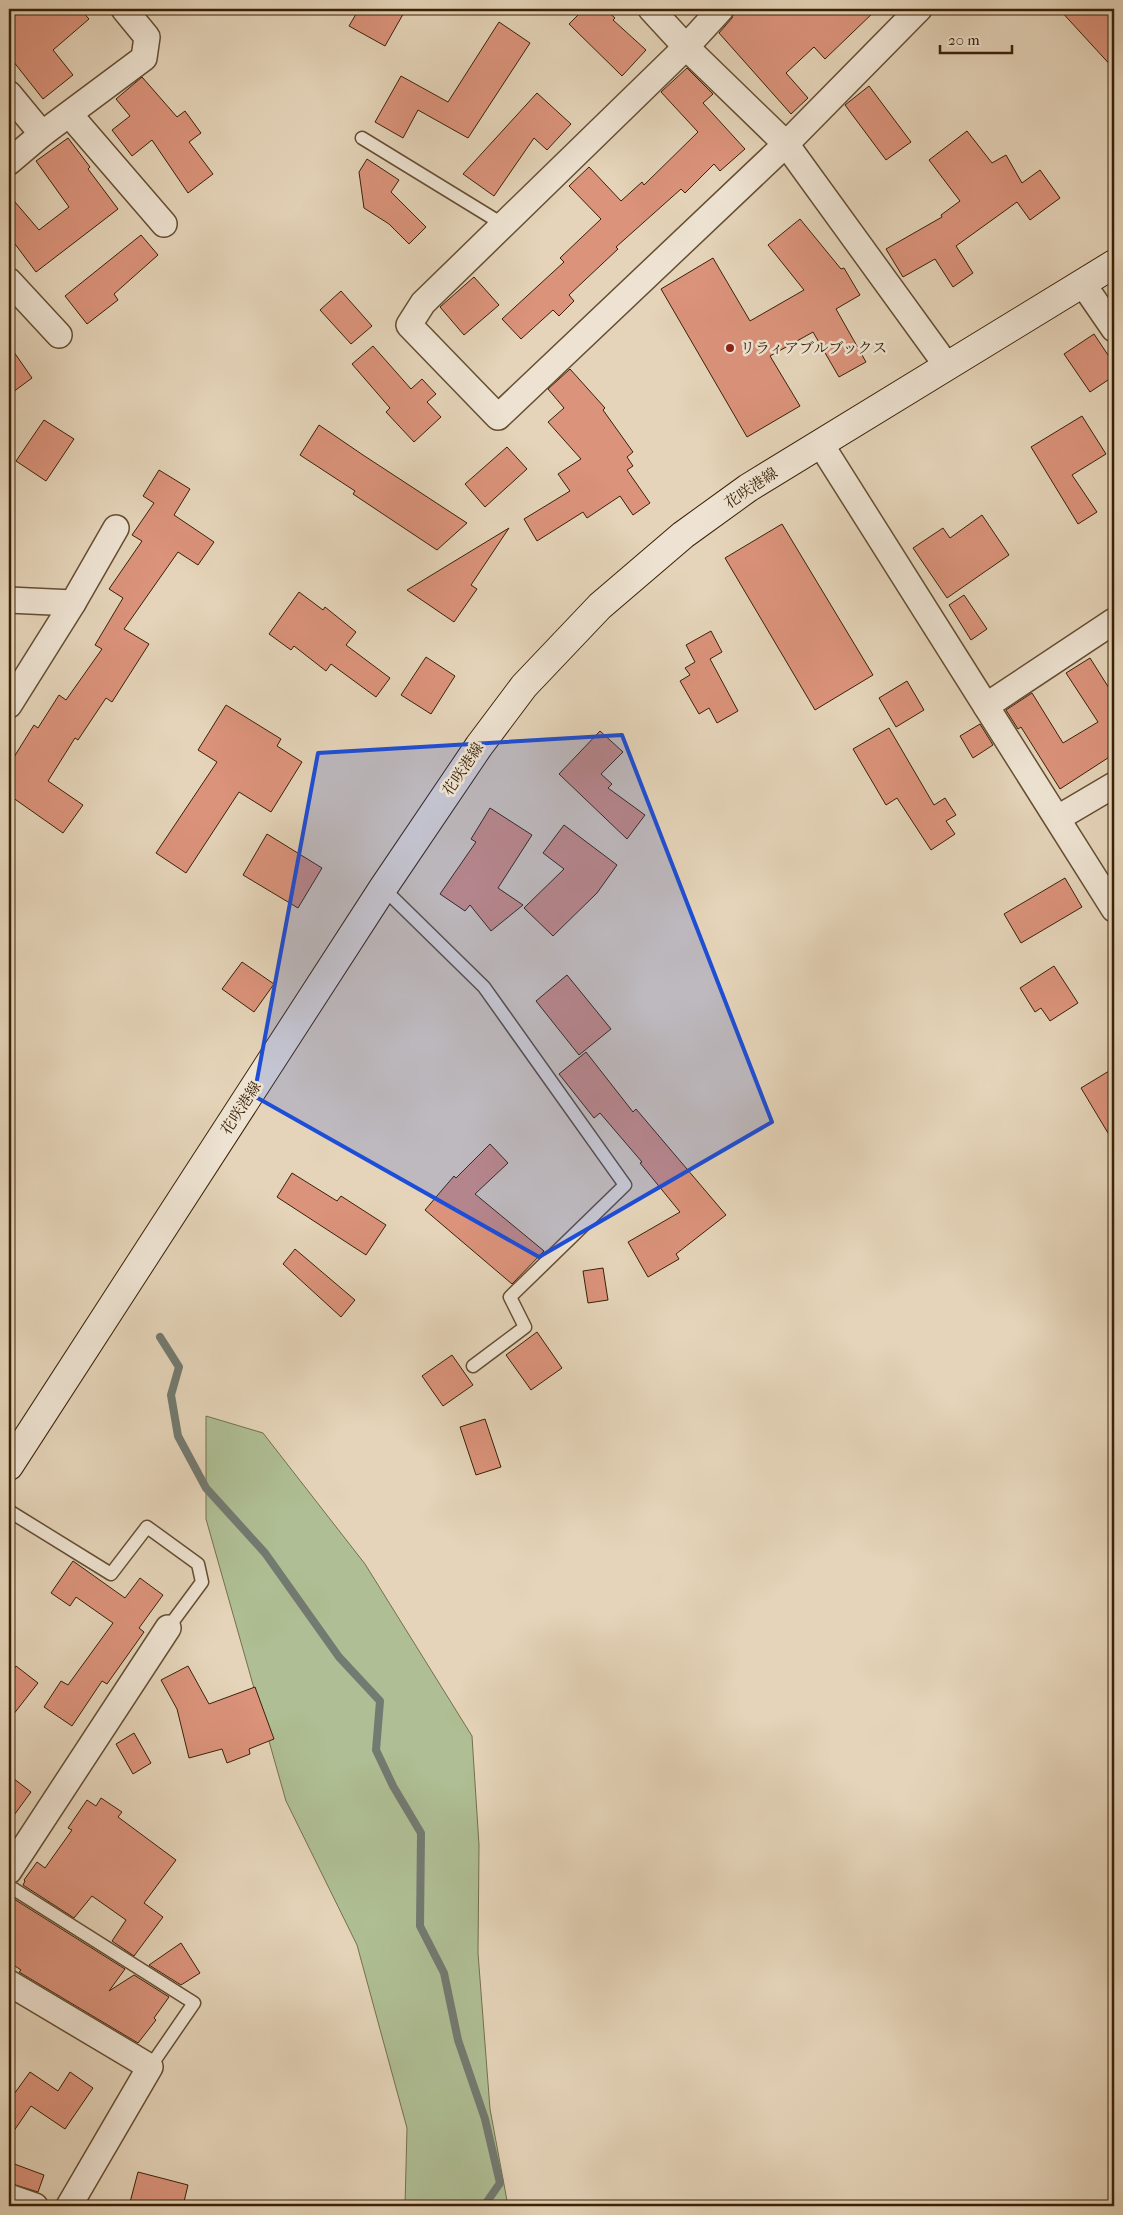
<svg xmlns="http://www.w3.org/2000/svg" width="1123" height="2215" font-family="'IM FELL French Canon','Noto Serif JP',serif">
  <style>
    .green { fill: #afbe94; stroke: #74704c }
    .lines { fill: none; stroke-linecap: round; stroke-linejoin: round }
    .stream { stroke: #737a71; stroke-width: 8 }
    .building { fill: #db937b; stroke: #3a2105 }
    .lane-casing { stroke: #654e32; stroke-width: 15 }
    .street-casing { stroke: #654e32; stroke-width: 28 }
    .secondary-casing { stroke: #3a2105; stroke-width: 30 }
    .lane { stroke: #eee3d2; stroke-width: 12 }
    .street { stroke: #eee3d2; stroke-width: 25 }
    .secondary { stroke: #eee3d2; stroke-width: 28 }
    .marked { fill: #1d4ed8; fill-opacity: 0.2; stroke: #1d4ed8; stroke-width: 4; stroke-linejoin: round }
    .poi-dot { fill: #8f2418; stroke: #eee3d2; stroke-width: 2 }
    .labels { text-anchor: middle; stroke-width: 5; stroke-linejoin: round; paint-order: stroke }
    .poi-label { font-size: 15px; fill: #3a2105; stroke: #eee3d2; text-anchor: start }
    .street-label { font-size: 15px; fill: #3a2105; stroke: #eee3d2 }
  </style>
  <rect width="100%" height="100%" fill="#e5d4b9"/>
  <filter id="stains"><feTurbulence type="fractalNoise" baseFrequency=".004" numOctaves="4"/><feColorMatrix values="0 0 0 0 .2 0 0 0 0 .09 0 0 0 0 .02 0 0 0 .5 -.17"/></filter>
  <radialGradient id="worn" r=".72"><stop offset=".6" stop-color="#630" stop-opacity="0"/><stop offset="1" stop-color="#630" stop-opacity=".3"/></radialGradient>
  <!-- green -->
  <path class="green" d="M 206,1416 L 263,1433 L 365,1564 L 472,1736 L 479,1845 L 478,1953 L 490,2109 L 508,2206 L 405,2206 L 407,2128 L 357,1945 L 286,1801 L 206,1519 Z"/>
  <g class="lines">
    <!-- stream -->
    <path class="stream" d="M 160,1337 L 179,1367 L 171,1395 L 178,1436 L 206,1488 L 265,1553 L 339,1657 L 380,1701 L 376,1750 L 393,1786 L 421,1833 L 420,1926 L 444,1973 L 458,2040 L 485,2119 L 500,2183 L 484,2206"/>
  </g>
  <!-- building -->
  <g class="building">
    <path d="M 9,9 L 80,9 L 89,19 L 53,50 L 73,75 L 43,99 L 9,56 Z"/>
    <path d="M 359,9 L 406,9 L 385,46 L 349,26 Z"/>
    <path d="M 584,9 L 605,9 L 615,18 L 613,20 L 646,50 L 622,76 L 569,24 Z"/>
    <path d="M 735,9 L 877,9 L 825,59 L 814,47 L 786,73 L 808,98 L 791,114 L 719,33 L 732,18 Z"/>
    <path d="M 1059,9 L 1114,9 L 1114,69 Z"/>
    <path d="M 499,22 L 530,43 L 468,138 L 418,110 L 403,138 L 375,122 L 401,76 L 448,102 Z"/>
    <path d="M 687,68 L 713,94 L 703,103 L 745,149 L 720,171 L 714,164 L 685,193 L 681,189 L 616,247 L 618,249 L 569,295 L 574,301 L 559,316 L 553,310 L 521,339 L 502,319 L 564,262 L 560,258 L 601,219 L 569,186 L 589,167 L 621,201 L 642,182 L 644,185 L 698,132 L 661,92 Z"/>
    <path d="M 142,77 L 177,117 L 185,111 L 201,133 L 189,142 L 213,174 L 188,193 L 152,140 L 132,156 L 112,130 L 130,116 L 116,99 Z"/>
    <path d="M 869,86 L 911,142 L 886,160 L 845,105 Z"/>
    <path d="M 537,93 L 571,124 L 547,150 L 534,138 L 494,196 L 463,174 Z"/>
    <path d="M 967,131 L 992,163 L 1006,155 L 1022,183 L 1040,170 L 1060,198 L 1030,220 L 1017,202 L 956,246 L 973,273 L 953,287 L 935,259 L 903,277 L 886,249 L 942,217 L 941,215 L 960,201 L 929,160 Z"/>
    <path d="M 68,138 L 90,167 L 88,169 L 118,209 L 36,272 L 9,236 L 9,195 L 39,230 L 69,207 L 36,161 Z"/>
    <path d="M 367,159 L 399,180 L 391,192 L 426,227 L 409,244 L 389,224 L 364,208 L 359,172 Z"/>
    <path d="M 800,219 L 841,269 L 844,268 L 860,295 L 836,309 L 866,362 L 839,377 L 813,332 L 770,356 L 800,406 L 747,437 L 661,289 L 713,258 L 750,321 L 804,290 L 768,245 Z"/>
    <path d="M 141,235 L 158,255 L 114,294 L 118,300 L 87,324 L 65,296 Z"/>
    <path d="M 474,277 L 499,305 L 464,335 L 440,307 Z"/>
    <path d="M 341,291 L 372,326 L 351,344 L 320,310 Z"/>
    <path d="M 1094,334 L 1114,364 L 1114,376 L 1090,392 L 1064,354 Z"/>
    <path d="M 9,345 L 32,378 L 9,395 Z"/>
    <path d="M 373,346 L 411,389 L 422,379 L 436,394 L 427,402 L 441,417 L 414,442 L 386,412 L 390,408 L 352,364 Z"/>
    <path d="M 570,369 L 605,408 L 603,410 L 633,452 L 627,457 L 633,466 L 627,470 L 650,503 L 633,515 L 620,496 L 587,518 L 583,512 L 537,541 L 524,519 L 570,491 L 558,474 L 581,459 L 548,422 L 564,408 L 548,389 Z"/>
    <path d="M 1082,416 L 1106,454 L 1072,475 L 1097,512 L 1078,524 L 1031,447 Z"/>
    <path d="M 44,420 L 74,439 L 46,481 L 16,461 Z"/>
    <path d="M 319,425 L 363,455 L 467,523 L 437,550 L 353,494 L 355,491 L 300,455 Z"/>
    <path d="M 507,447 L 527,469 L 485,507 L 465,484 Z"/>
    <path d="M 159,470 L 190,489 L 174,515 L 214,542 L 198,565 L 178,552 L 124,629 L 149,644 L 112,702 L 106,698 L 78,740 L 75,738 L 48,781 L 83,805 L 63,833 L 9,795 L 9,765 L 34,725 L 38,728 L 59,695 L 66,700 L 102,649 L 95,645 L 123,598 L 109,589 L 142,541 L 132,535 L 154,503 L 143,496 Z"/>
    <path d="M 982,515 L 1009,555 L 947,598 L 913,548 L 943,528 L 950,538 Z"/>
    <path d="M 782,524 L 873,675 L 815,710 L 725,558 Z"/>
    <path d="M 509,528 L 471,585 L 477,589 L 454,622 L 407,590 Z"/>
    <path d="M 299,592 L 323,610 L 325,607 L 356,632 L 346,645 L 390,678 L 376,697 L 331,664 L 326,671 L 294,646 L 291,650 L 269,634 Z"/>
    <path d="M 964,595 L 987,629 L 971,640 L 949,605 Z"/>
    <path d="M 711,631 L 722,652 L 710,659 L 738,711 L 717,723 L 709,708 L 699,714 L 680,681 L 690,675 L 685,668 L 695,662 L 686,645 Z"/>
    <path d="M 426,657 L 455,676 L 431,714 L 401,695 Z"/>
    <path d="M 1090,658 L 1114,696 L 1114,754 L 1060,789 L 1021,727 L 1018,729 L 1006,710 L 1032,693 L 1063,743 L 1098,722 L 1066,673 Z"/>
    <path d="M 907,681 L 924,710 L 896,727 L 879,698 Z"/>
    <path d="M 226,705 L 281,739 L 277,746 L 302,762 L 271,812 L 239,792 L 186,873 L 156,853 L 217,762 L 198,750 Z"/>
    <path d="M 980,724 L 993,745 L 973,758 L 960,736 Z"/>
    <path d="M 889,728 L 934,805 L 945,798 L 956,815 L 946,821 L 955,834 L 931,850 L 897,798 L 886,805 L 853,749 Z"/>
    <path d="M 600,731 L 623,752 L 601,774 L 612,784 L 608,788 L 645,815 L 627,839 L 559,774 Z"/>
    <path d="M 490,808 L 532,835 L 498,888 L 523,905 L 491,931 L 470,905 L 465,911 L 440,894 L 476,842 L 471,839 Z"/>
    <path d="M 564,825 L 617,865 L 597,893 L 553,936 L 524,908 L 564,869 L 543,853 Z"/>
    <path d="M 267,834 L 322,868 L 298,908 L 243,875 Z"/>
    <path d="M 1065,878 L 1082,907 L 1021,943 L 1004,914 Z"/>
    <path d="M 242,962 L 274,984 L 254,1012 L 222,989 Z"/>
    <path d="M 1054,966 L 1078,1003 L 1050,1021 L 1041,1008 L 1035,1012 L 1020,988 Z"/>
    <path d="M 567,975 L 611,1029 L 579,1055 L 536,1001 Z"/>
    <path d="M 586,1052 L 633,1112 L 636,1109 L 726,1215 L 676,1254 L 679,1259 L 648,1277 L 628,1242 L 680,1212 L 640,1163 L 642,1162 L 600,1113 L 594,1118 L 559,1074 Z"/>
    <path d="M 1114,1068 L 1114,1143 L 1081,1088 Z"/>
    <path d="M 490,1144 L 508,1163 L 475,1194 L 544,1251 L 512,1284 L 425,1210 L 454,1176 L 456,1178 Z"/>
    <path d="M 292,1173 L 337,1201 L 341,1196 L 386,1225 L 366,1255 L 277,1197 Z"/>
    <path d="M 295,1249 L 355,1300 L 341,1317 L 283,1264 Z"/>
    <path d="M 603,1268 L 608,1300 L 588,1303 L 583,1271 Z"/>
    <path d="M 537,1332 L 562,1368 L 531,1390 L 506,1355 Z"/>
    <path d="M 452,1355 L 473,1385 L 443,1406 L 422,1376 Z"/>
    <path d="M 485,1419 L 501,1467 L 476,1475 L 460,1427 Z"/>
    <path d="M 73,1561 L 125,1598 L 140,1578 L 163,1595 L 139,1628 L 144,1632 L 107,1684 L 102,1681 L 72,1726 L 44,1707 L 61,1681 L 68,1685 L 113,1623 L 76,1597 L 70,1606 L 51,1593 Z"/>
    <path d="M 16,1666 L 38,1683 L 9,1720 L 9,1676 Z"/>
    <path d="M 188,1666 L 209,1704 L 255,1687 L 274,1739 L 249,1749 L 250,1754 L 227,1763 L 222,1749 L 189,1758 L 177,1709 L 161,1680 Z"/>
    <path d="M 134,1733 L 151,1763 L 133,1774 L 116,1744 Z"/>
    <path d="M 9,1775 L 31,1792 L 9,1822 Z"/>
    <path d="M 101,1798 L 122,1812 L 118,1817 L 176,1860 L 144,1903 L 163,1917 L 134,1956 L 112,1941 L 126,1920 L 92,1896 L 74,1918 L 23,1885 L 25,1881 L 24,1880 L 37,1862 L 45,1868 L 72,1830 L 68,1828 L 87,1800 L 96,1806 Z"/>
    <path d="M 14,1899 L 125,1969 L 109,1991 L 134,1975 L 169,1997 L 154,2018 L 156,2020 L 138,2043 L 19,1972 L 21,1970 L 9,1962 L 9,1906 Z"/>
    <path d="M 181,1943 L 200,1973 L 181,1985 L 149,1965 Z"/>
    <path d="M 30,2072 L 58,2091 L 70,2072 L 93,2088 L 65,2129 L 31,2106 L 9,2138 L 9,2101 Z"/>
    <path d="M 9,2162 L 44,2175 L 38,2192 L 9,2183 Z"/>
    <path d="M 138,2172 L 188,2185 L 183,2206 L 129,2206 Z"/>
  </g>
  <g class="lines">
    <!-- lane casing -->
    <g class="lane-casing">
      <g id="lane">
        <path d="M 362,138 L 504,225"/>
        <path d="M 383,888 L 484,987 L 625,1185 L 510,1297 L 525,1327 L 473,1366"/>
        <path d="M 9,1511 L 111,1574 L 147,1527 L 198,1564 L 202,1582 L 168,1628"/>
        <path d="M 9,1886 L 194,2003 L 150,2067"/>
      </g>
    </g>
    <!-- street casing -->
    <g class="street-casing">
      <g id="street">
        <path d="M 651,9 L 686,47 L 786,144 L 947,366"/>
        <path d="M 721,9 L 686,47 L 423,303 L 409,325 L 498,417 L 786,144 L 919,9"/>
        <path d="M 9,94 L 42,134"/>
        <path d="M 70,115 L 164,224"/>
        <path d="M 9,162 L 42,134 L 144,58 L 147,37 L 124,9"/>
        <path d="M 9,281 L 59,335"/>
        <path d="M 1083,284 L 1114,329"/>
        <path d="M 820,443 L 1114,909"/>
        <path d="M 9,600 L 73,603"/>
        <path d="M 9,705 L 73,603 L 116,528"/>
        <path d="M 986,706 L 1114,621"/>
        <path d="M 1058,818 L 1114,785"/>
        <path d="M 9,1871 L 168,1628"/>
        <path d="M 9,1983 L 150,2067 L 69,2206"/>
        <path d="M 9,2197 L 35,2206"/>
      </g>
    </g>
    <!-- secondary casing -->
    <g class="secondary-casing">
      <path id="secondary" d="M 9,1466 L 383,888 L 479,746 L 524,686 L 600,606 L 683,535 L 748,488 L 1114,264"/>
    </g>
    <!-- lane -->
    <use href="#lane" class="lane"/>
    <!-- street -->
    <use href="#street" class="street"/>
    <!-- secondary -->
    <use href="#secondary" class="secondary"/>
  </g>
  <!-- marked area -->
  <path class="marked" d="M 622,735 L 772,1122 L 539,1257 L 254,1096 L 318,753 Z"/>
  <!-- markers -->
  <circle class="poi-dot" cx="730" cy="348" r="5"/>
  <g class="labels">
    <!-- poi labels -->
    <g class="poi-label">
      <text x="740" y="353">リラィアブルブックス</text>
    </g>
    <!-- street labels -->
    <g class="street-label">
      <text transform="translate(751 488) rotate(-34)" y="5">花咲港線</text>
      <text transform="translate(463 769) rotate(-56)" y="5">花咲港線</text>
      <text transform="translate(241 1108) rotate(-57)" y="5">花咲港線</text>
    </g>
  </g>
  <!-- margin -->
  <rect width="1123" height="2215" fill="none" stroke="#e5d4b9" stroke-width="30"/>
  <rect x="10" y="10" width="1103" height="2195" fill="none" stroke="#3a2105" stroke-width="2.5"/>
  <rect x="15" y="15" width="1093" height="2185" fill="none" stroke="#3a2105"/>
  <!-- scale -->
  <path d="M940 45v8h72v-8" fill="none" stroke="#3a2105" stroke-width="2.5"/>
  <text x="948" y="45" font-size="15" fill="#3a2105" stroke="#eee3d2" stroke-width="4" paint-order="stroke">20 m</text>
  <rect width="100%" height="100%" filter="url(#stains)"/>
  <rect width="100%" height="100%" fill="url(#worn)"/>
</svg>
